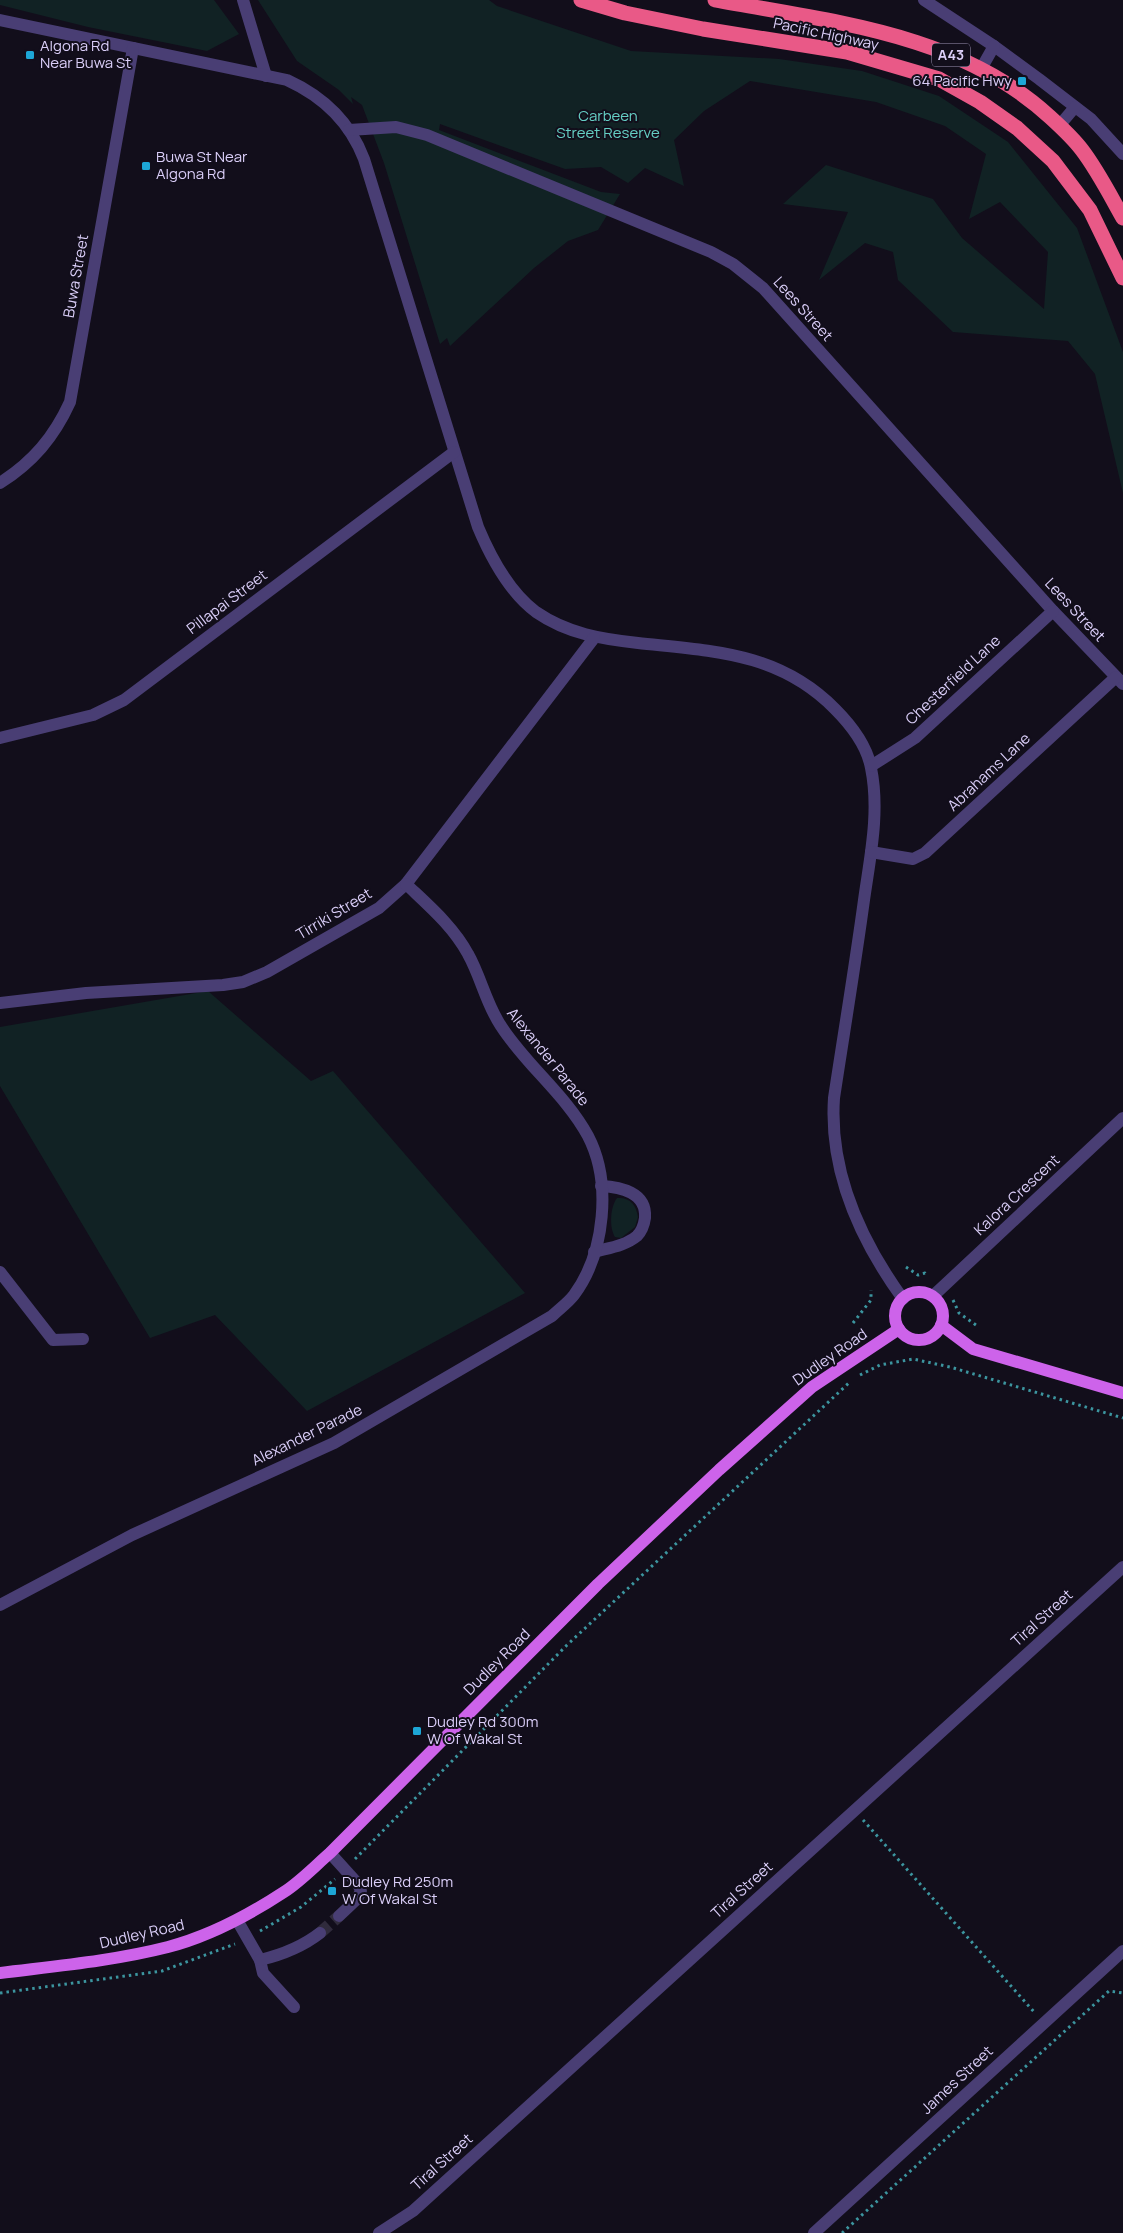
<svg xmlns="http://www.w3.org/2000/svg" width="1123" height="2233" font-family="Manrope,sans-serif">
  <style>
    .green { fill: #112224 }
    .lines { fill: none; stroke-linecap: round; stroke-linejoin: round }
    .minor-tunnel { stroke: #302b3c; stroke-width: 12; stroke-dasharray: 12 6; stroke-linecap: butt }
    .path { stroke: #3c959f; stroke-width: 3; stroke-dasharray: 2.5 4; stroke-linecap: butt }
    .minor { stroke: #493e74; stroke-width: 12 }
    .major { stroke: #cd63ea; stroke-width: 12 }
    .highway { stroke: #e95987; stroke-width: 15 }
    .poi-dot { fill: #1da6d6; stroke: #120e1b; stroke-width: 2 }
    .labels { text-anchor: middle; stroke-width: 4; stroke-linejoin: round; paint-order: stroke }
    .shield { fill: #120e1b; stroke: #9e94b6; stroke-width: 1 }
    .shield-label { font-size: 14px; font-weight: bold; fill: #dacef8 }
    .street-label { font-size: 15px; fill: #dacef8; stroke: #120e1b }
    .poi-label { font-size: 15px; fill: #dacef8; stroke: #120e1b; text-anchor: start }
    .park-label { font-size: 15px; fill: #65cec4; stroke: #120e1b }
  </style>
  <rect width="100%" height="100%" fill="#120e1b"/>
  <!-- green -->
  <g class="green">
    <path d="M 0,0 L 214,0 L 239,34 L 207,51 L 88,27 L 0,5 Z"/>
    <path d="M 258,0 L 489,0 L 497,6 L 631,51 L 779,59 L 862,71 L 939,96 L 1008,142 L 1077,228 L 1123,352 L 1123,493 L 1095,374 L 1068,341 L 953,332 L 898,280 L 893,252 L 865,243 L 819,280 L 848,212 L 783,204 L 826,165 L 933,199 L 962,238 L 1044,309 L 1048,252 L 1000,202 L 969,219 L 986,154 L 945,126 L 876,102 L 750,81 L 704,111 L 674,140 L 684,186 L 645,168 L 628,183 L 601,167 L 565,169 L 440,124 L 439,130 L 601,192 L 620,194 L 598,230 L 568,241 L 534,268 L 450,346 L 447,338 L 440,344 L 384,163 L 362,105 L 351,97 L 353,104 L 339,90 L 297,61 Z"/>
    <path d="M 208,991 L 311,1081 L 333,1071 L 525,1293 L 307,1411 L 215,1315 L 150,1338 L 0,1086 L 0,1027 Z"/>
    <path d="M 617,1198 C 630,1197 636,1205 638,1217 L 635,1227 L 621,1238 L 615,1237 C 609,1228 610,1207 617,1198 Z"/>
  </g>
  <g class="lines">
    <!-- minor-tunnel -->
    <path class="minor-tunnel" d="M 320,1933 L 339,1916"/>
    <!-- path -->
    <g class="path">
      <path d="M 906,1267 L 918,1275 L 925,1273 L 927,1276"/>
      <path d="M 953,1300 L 959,1313 L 976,1325"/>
      <path d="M 853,1323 L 871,1300 L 871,1290"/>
      <path d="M 860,1375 L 880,1365 L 913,1359 L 950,1367 L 1123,1418"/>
      <path d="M 863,1820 L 1035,2013"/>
      <path d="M 355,1859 L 567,1645 L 851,1381"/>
      <path d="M 260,1931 L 301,1907 L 335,1879"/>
      <path d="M 0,1993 L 162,1971 L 235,1944"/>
      <path d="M 842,2233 L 1109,1991 L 1123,1993"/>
    </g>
    <!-- minor -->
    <g class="minor">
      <path d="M 243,0 L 266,76"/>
      <path d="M 924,0 L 994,46 L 1039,79 L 1091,119 L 1123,154"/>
      <path d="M 0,20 L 287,80 C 322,96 350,122 364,159 L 478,527 C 491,558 509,592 536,612 C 568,634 602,639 638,643 C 712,651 779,652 835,709 C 850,724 867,746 871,768 C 880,812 870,857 864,900 C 855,966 844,1032 834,1098 C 829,1172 861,1241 903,1299"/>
      <path d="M 981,69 L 994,46"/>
      <path d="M 1059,126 L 1075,107"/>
      <path d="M 349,130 L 396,127 L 427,135 L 711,252 L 733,264 L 763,288 L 1053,611 L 1123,684"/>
      <path d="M 0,483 C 33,462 54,437 70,402 L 133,48"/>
      <path d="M 0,738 L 93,715 L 124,700 L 454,452"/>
      <path d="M 871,766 L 915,738 L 1053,611"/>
      <path d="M 871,852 L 913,859 L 925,853 L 1116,677"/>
      <path d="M 0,1003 L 86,993 L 223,985 L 243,982 L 267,972 L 379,908 L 406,884 L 594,638"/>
      <path d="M 594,1252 C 608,1248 625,1246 637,1236 C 642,1231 644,1225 645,1218 C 647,1192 620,1187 601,1186"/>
      <path d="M 0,1272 L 53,1340 L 83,1339"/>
      <path d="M 933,1296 L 1123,1118"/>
      <path d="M 0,1605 L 132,1535 L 334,1443 L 552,1316 C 559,1309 568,1303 574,1295 C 605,1253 612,1182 588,1136 C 566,1095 526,1065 501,1026 C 486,1004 481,977 468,954 C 453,926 428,905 406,884"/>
      <path d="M 330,1853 L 358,1884 L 361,1891 L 357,1899 L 339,1916"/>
      <path d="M 237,1920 L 260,1960 L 263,1973 L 294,2007"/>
      <path d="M 260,1960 C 281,1955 302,1947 320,1933"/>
      <path d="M 379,2233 L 413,2211 L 1123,1567"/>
      <path d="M 814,2233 L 1123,1951"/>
    </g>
    <!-- major -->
    <g class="major">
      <circle cx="919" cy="1316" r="24"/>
      <path d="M 941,1325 L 973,1349 L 1123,1393"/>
      <path d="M 0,1973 C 56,1966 113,1961 168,1947 C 210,1936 249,1915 284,1892 C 301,1881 316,1865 330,1853 L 598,1584 L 719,1470 L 812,1387 L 899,1329"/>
    </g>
    <!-- highway -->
    <g class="highway">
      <path d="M 581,0 L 625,13 L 703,29 L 847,52 L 939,79 L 980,102 L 1017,128 L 1053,161 L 1090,210 L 1123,278"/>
      <path d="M 715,0 C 832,22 959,33 1050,117 C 1061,127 1073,138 1082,150 C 1098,171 1110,195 1123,218"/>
    </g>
  </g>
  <!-- markers -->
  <g class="poi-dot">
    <rect x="25" y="50" width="10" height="10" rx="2.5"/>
    <rect x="1017" y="76" width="10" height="10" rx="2.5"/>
    <rect x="141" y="161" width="10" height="10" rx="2.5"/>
    <rect x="412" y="1726" width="10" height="10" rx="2.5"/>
    <rect x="327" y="1886" width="10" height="10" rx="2.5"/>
  </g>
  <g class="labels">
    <!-- shield labels -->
    <rect class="shield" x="932" y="43.5" width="38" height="23" rx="4"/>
    <g class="shield-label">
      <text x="951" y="60">A43</text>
    </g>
    <!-- street labels -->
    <g class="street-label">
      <text transform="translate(826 34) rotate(12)" y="5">Pacific Highway</text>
      <text transform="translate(76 276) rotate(-80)" y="5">Buwa Street</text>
      <text transform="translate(803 309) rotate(48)" y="5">Lees Street</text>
      <text transform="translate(227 602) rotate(-37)" y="5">Pillapai Street</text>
      <text transform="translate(1075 610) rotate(47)" y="5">Lees Street</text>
      <text transform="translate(953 680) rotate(-43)" y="5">Chesterfield Lane</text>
      <text transform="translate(989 772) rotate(-43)" y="5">Abrahams Lane</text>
      <text transform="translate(334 914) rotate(-31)" y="5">Tirriki Street</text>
      <text transform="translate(548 1057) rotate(51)" y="5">Alexander Parade</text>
      <text transform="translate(1017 1195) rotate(-43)" y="5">Kalora Crescent</text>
      <text transform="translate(830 1357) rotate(-35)" y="5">Dudley Road</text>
      <text transform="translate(307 1435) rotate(-26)" y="5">Alexander Parade</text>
      <text transform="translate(1042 1618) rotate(-42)" y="5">Tiral Street</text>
      <text transform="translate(497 1662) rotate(-45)" y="5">Dudley Road</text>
      <text transform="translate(742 1890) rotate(-42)" y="5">Tiral Street</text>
      <text transform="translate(142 1934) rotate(-13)" y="5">Dudley Road</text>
      <text transform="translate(957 2080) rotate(-43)" y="5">James Street</text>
      <text transform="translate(442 2162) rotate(-42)" y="5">Tiral Street</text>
    </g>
    <!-- poi labels -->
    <g class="poi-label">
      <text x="40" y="51">Algona Rd<tspan x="40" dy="17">Near Buwa St</tspan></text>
      <text x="1012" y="86" text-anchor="end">64 Pacific Hwy</text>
      <text x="156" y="162">Buwa St Near<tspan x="156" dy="17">Algona Rd</tspan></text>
      <text x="427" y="1727">Dudley Rd 300m<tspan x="427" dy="17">W Of Wakal St</tspan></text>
      <text x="342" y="1887">Dudley Rd 250m<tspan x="342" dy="17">W Of Wakal St</tspan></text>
    </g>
    <!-- park labels -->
    <g class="park-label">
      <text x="608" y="121">Carbeen<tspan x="608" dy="17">Street Reserve</tspan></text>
    </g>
  </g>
</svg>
